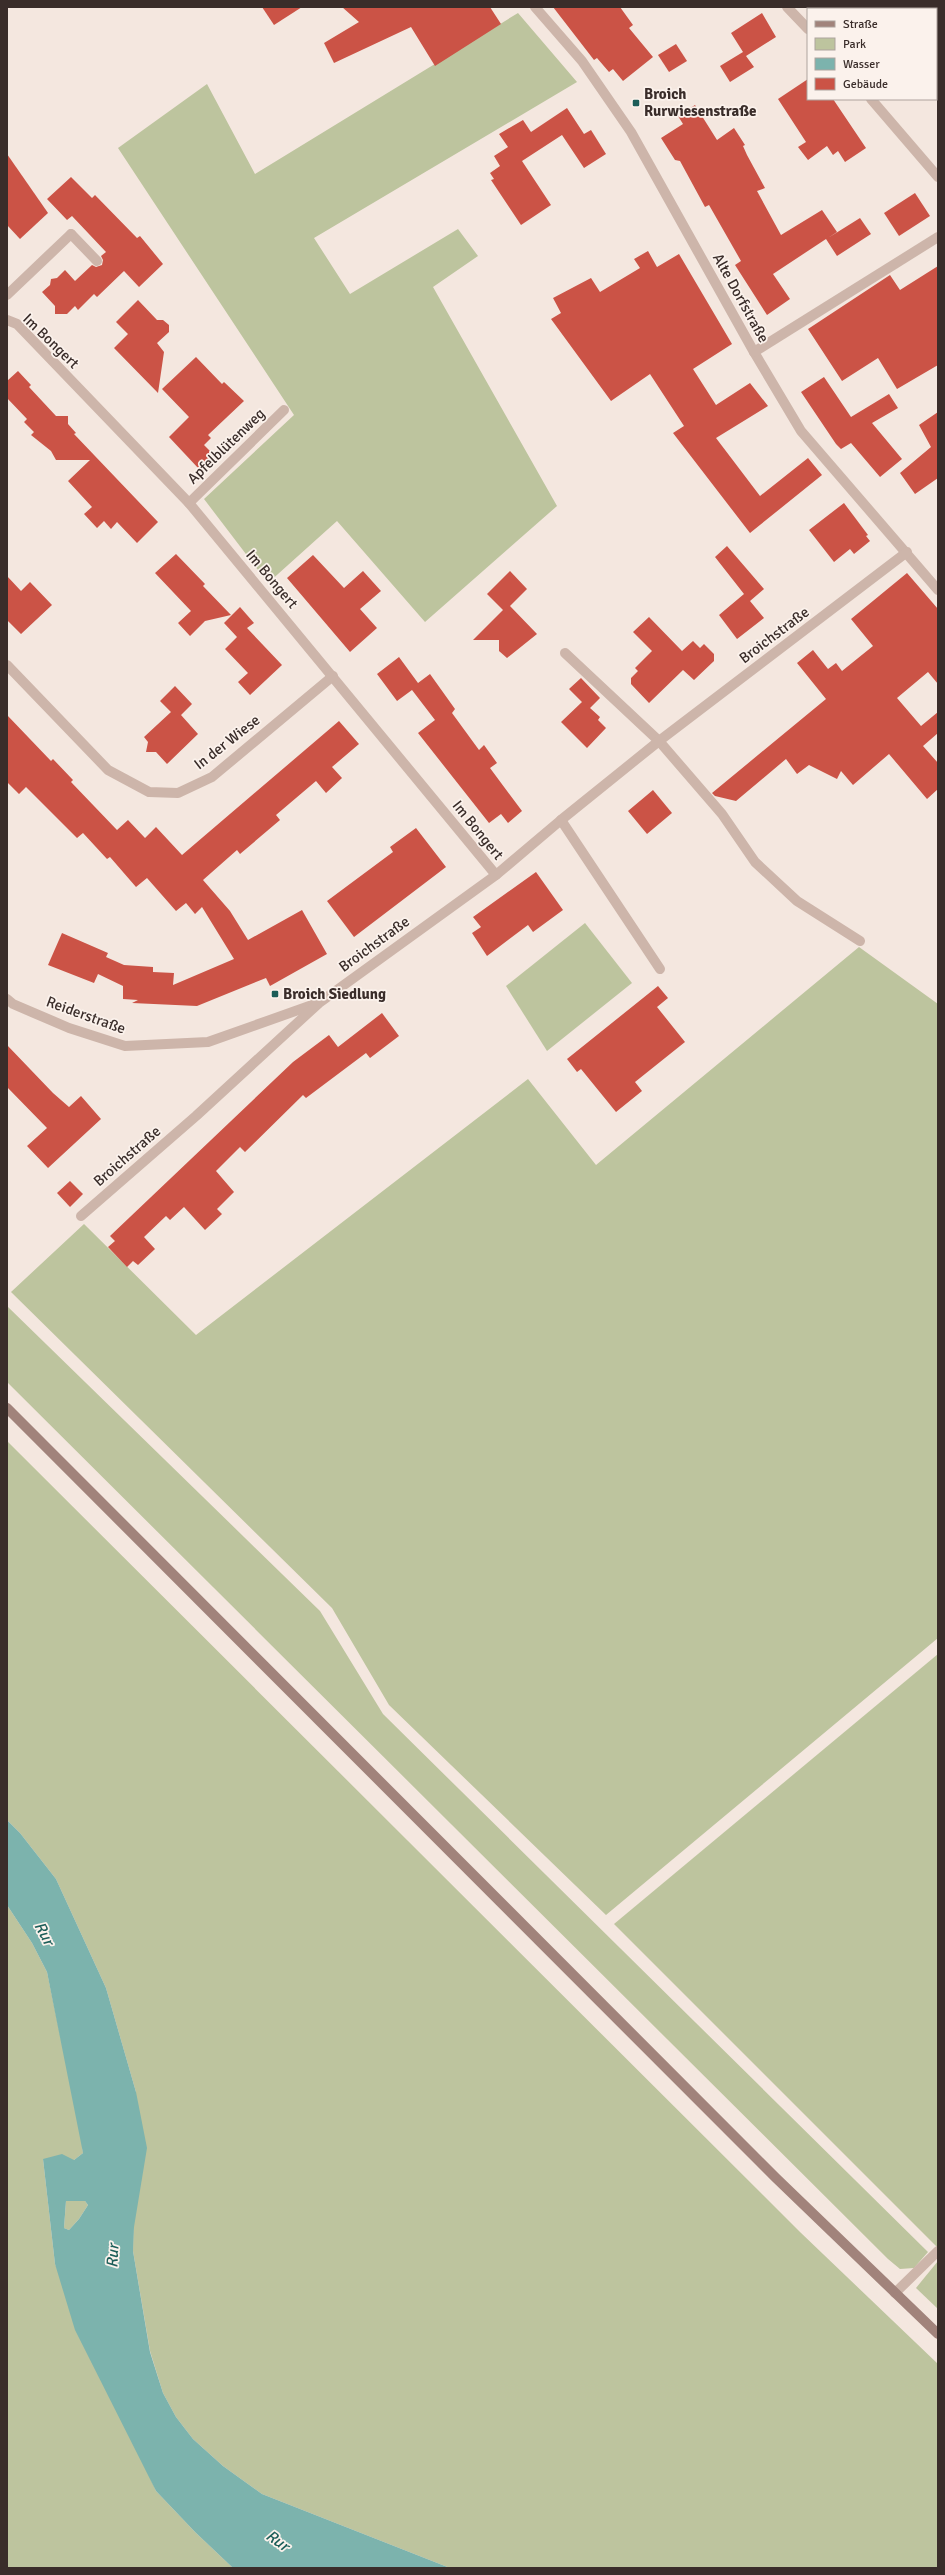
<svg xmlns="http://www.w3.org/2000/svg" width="945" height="2575" font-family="Signika,sans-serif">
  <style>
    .green { fill: #bdc49e }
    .water { fill: #7cb3ad; fill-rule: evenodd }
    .building { fill: #cb5346 }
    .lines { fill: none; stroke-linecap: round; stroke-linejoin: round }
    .service { stroke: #cdb5aa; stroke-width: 10 }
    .minor { stroke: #cdb5aa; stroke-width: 10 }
    .secondary { stroke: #a1837b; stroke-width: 10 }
    .poi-dot { fill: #1d5e59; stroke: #fbf2ec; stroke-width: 1.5 }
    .labels { text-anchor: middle; stroke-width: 3.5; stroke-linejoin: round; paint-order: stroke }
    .poi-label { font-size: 15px; font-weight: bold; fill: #3a2d2a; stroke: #fbf2ec; text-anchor: start }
    .street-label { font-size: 15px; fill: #3a2d2a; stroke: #fbf2ec }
    .water-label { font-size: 16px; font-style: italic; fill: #1d5e59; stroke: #fbf2ec }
  </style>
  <rect width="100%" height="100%" fill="#f4e7df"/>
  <!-- green -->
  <g class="green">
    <path d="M 518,13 L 577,82 L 314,238 L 350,294 L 458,229 L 478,256 L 433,287 L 557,506 L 425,622 L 337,521 L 268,583 L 204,499 L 294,415 L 118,148 L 207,84 L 255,174 Z"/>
    <path d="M 585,923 L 632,983 L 547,1051 L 506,986 Z"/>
    <path d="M 859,947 L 938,1004 L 938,1638 L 606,1915 L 389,1705 L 332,1608 L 11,1292 L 84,1224 L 196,1335 L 528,1079 L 596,1165 Z"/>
    <path d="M 7,1306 L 320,1611 L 383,1714 L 928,2252 L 914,2268 L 900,2269 L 888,2259 L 7,1382 Z"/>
    <path d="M 7,1441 L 800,2232 L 938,2364 L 938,2568 L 450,2568 L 262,2494 L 223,2466 L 193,2439 L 176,2417 L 163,2393 L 150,2351 L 133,2251 L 136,2092 L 106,1988 L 56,1879 L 20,1833 L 7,1820 Z"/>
    <path d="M 938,1654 L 938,2246 L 937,2247 L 614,1924 Z"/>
    <path d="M 7,1905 L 32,1943 L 47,1972 L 81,2135 L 83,2153 L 74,2160 L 43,2159 L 55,2264 L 156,2491 L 195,2532 L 233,2568 L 7,2568 Z"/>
    <path d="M 66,2201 L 85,2201 L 88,2205 L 79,2219 L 69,2230 L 64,2228 Z"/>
    <path d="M 938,2261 L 938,2309 L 916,2288 Z"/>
  </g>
  <!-- water -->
  <path class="water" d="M 7,1820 L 20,1833 L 56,1879 L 106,1988 L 136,2092 L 147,2148 L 134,2227 L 133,2251 L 150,2352 L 163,2393 L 176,2417 L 193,2439 L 223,2466 L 262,2494 L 450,2568 L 233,2568 L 195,2532 L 156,2491 L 75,2330 L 55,2264 L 43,2159 L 62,2154 L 74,2160 L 83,2153 L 47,1972 L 32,1943 L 7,1905 ZM 66,2201 L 85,2201 L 88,2205 L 79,2219 L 69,2230 L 64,2228 Z"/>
  <!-- building -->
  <g class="building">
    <path d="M 262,7 L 302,7 L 274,25 Z"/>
    <path d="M 342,7 L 490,7 L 501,24 L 435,66 L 411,27 L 334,63 L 324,43 L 359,22 Z"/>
    <path d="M 553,7 L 620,7 L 633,25 L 629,28 L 653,57 L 623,81 L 613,69 L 609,72 L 597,58 L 594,60 Z"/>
    <path d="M 762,13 L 776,37 L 746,56 L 754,67 L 730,82 L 720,66 L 743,52 L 731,33 Z"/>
    <path d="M 676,44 L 687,61 L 669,72 L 658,55 Z"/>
    <path d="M 808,79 L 808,99 L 833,99 L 866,148 L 845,162 L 838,151 L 833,155 L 827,146 L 808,160 L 798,147 L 806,142 L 778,99 Z"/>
    <path d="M 695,105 L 717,140 L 734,128 L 745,145 L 743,146 L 747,155 L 765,188 L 757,191 L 781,235 L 822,210 L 837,232 L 828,238 L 860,218 L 871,234 L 837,256 L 826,239 L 773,274 L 790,299 L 767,315 L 735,265 L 741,261 L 709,205 L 705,207 L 680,161 L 675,160 L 661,138 L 683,124 L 678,116 Z"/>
    <path d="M 567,108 L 584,134 L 591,130 L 606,154 L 584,168 L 562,135 L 522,161 L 551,205 L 521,225 L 491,180 L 494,179 L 490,173 L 500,166 L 494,156 L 508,147 L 499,134 L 523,120 L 531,132 Z"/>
    <path d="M 7,154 L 48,213 L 20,239 L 7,225 Z"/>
    <path d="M 71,177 L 92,198 L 95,195 L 137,238 L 140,236 L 163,264 L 139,287 L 124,271 L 97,297 L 94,294 L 78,310 L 75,306 L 67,314 L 55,314 L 55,306 L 42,292 L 50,285 L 51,279 L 57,278 L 65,270 L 75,281 L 92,265 L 96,267 L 102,265 L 103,260 L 101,256 L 106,252 L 72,216 L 67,220 L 47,199 Z"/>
    <path d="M 915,193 L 930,216 L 899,236 L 884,213 Z"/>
    <path d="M 648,251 L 657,267 L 679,254 L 732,344 L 693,369 L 716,405 L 750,383 L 768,406 L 716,438 L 760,496 L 808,458 L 822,475 L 750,533 L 673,433 L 684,426 L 650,374 L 611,401 L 551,319 L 561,313 L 553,298 L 591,278 L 600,292 L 640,268 L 634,259 Z"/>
    <path d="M 938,266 L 938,365 L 897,389 L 878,358 L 842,381 L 808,329 L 890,275 L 900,290 Z"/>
    <path d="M 138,300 L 157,320 L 163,320 L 169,325 L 169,332 L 157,343 L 164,352 L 158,393 L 114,348 L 128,334 L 116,322 Z"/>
    <path d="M 196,357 L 222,384 L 224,382 L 244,401 L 208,435 L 211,438 L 204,445 L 214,455 L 199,469 L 169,437 L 189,417 L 162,389 Z"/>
    <path d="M 18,371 L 31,385 L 29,387 L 56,416 L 68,416 L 68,424 L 76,433 L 74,434 L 158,522 L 137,543 L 117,522 L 111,529 L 104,521 L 97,528 L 84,514 L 92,507 L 68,481 L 90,460 L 56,460 L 51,451 L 31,435 L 34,432 L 24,422 L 27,419 L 7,398 L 7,381 Z"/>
    <path d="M 824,377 L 851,417 L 889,394 L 898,408 L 872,423 L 902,459 L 880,477 L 851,443 L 841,449 L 836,444 L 801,392 Z"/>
    <path d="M 938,412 L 938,478 L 915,494 L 900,473 L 931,447 L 919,425 Z"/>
    <path d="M 844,503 L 868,535 L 866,536 L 870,541 L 854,554 L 850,549 L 834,562 L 809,530 Z"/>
    <path d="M 727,546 L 764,589 L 750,601 L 764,618 L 737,639 L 719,615 L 744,594 L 715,557 Z"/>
    <path d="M 176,554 L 205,584 L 203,586 L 231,615 L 205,621 L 190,636 L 178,623 L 191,611 L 155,573 Z"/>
    <path d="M 313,555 L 344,588 L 363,571 L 381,591 L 360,609 L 377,628 L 350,652 L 287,578 Z"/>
    <path d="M 510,571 L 527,589 L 510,606 L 537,634 L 507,658 L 499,651 L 499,640 L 473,640 L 503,610 L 487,594 Z"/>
    <path d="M 907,573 L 938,609 L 938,684 L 928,672 L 897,698 L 921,726 L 938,712 L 938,733 L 923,746 L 938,763 L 938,789 L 927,799 L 889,754 L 853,785 L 841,771 L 837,779 L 809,765 L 797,774 L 786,759 L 736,801 L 715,796 L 712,793 L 826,699 L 797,663 L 813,650 L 828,669 L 836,663 L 842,671 L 873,646 L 851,619 Z"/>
    <path d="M 7,576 L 21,591 L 30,582 L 52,605 L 21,634 L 7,620 Z"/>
    <path d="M 240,607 L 254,623 L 247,628 L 282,665 L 250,695 L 238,682 L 248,673 L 225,649 L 237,637 L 224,623 Z"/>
    <path d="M 649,617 L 682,651 L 693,641 L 700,648 L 704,644 L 714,654 L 714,661 L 694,680 L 683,670 L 649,703 L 631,684 L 631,678 L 638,671 L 635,668 L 652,651 L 633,632 Z"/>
    <path d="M 399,657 L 418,683 L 430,674 L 455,709 L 452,713 L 479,750 L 484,745 L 497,763 L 490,768 L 522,811 L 508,823 L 501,814 L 489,823 L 418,733 L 435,720 L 412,690 L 397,701 L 377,674 Z"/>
    <path d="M 581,678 L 600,698 L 590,708 L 600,717 L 598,720 L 606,728 L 587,748 L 561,722 L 582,702 L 569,689 Z"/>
    <path d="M 175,686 L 192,704 L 181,715 L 198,734 L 167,764 L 156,752 L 146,752 L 148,742 L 144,737 L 171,712 L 160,701 Z"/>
    <path d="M 7,715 L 51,761 L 53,759 L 73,780 L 71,782 L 117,830 L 128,820 L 145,838 L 156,827 L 182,855 L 339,721 L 359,744 L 332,767 L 342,778 L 326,793 L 316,781 L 276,815 L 280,820 L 240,854 L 237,850 L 203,880 L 230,911 L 248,940 L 302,910 L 327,954 L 270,986 L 266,978 L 197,1006 L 132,1003 L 138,1000 L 123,999 L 123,986 L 98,974 L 94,983 L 48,965 L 62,933 L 108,953 L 106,957 L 124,965 L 153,967 L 153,972 L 174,973 L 173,985 L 234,959 L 202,907 L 195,914 L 186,903 L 176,911 L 147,878 L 136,887 L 110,857 L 107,859 L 83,833 L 77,838 L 26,787 L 19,794 L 7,782 Z"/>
    <path d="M 653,790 L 672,813 L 647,834 L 628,811 Z"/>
    <path d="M 416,828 L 446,867 L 354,937 L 327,901 L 393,852 L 390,847 Z"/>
    <path d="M 536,872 L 563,910 L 533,932 L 528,925 L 487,956 L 472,933 L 481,927 L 473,917 Z"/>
    <path d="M 658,986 L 668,998 L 657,1007 L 685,1042 L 635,1082 L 642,1091 L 616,1112 L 581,1069 L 577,1072 L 567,1059 Z"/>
    <path d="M 382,1013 L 399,1036 L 370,1058 L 366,1053 L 306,1098 L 303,1095 L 245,1152 L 240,1147 L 216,1171 L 234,1192 L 217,1209 L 222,1214 L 205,1230 L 184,1207 L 170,1220 L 166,1216 L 144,1237 L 155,1249 L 138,1265 L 133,1261 L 127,1267 L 108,1247 L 115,1241 L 110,1236 L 293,1062 L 329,1035 L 338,1047 Z"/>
    <path d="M 7,1045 L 53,1093 L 69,1107 L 81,1096 L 101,1119 L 48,1168 L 27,1146 L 47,1128 L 7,1087 Z"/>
    <path d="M 70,1181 L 83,1194 L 70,1207 L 57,1193 Z"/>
  </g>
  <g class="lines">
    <!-- service -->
    <g class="service">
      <path d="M 71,234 L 97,261"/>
      <path d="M 565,653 L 659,741 L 722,814 L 755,862 L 797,901 L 860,941"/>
      <path d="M 561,820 L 660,969"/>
    </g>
    <!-- minor -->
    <g class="minor">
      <path d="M 535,7 L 582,61 L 631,132 L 754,352 L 801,431 L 938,590"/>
      <path d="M 787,7 L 808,29"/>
      <path d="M 935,9 L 938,7"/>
      <path d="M 871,99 L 938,177"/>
      <path d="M 7,295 L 71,234"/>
      <path d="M 7,320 L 17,324 L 189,503 L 496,875"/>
      <path d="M 754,352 L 938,237"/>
      <path d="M 189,503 L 284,410"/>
      <path d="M 7,665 L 108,770 L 149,792 L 178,793 L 212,777 L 333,676"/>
      <path d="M 7,999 L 13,1004 L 69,1028 L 125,1046 L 208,1042 L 315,1004"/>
      <path d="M 81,1216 L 196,1116 L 319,1003 L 496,875 L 561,820 L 659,741 L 907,552"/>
      <path d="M 895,2293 L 938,2251"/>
    </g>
    <!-- secondary -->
    <path class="secondary" d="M 7,1408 L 776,2178 L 938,2334"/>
  </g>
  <!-- markers -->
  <g class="poi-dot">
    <rect x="632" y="99" width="8" height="8" rx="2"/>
    <rect x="271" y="990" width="8" height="8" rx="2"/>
  </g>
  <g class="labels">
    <!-- poi labels -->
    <g class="poi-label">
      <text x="644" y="99">Broich<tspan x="644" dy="17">Rurwiesenstraße</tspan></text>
      <text x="283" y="999">Broich Siedlung</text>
    </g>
    <!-- street labels -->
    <g class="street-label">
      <text transform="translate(741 298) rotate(61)" y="5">Alte Dorfstraße</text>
      <text transform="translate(51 341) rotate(44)" y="5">Im Bongert</text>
      <text transform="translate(226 446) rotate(-44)" y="5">Apfelblütenweg</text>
      <text transform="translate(272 579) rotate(50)" y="5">Im Bongert</text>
      <text transform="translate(774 635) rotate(-37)" y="5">Broichstraße</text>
      <text transform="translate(227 742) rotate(-38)" y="5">In der Wiese</text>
      <text transform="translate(478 830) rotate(51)" y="5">Im Bongert</text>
      <text transform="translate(374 944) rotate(-36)" y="5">Broichstraße</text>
      <text transform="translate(86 1015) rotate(20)" y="5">Reiderstraße</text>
      <text transform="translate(127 1156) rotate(-41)" y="5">Broichstraße</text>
    </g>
    <!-- water labels -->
    <g class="water-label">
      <text transform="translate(45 1933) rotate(62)" y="6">Rur</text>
      <text transform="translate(112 2256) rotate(-87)" y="6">Rur</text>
      <text transform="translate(278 2540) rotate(35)" y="6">Rur</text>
    </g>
  </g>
  <!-- border -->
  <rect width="945" height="2575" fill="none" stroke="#3a2d2a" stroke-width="16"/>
  <!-- legend -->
  <rect x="807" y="8" width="130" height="92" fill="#fbf2ec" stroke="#aea39e"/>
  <rect x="815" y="21" width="20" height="6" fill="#a1837b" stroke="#aea39e"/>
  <text x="843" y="28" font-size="12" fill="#3a2d2a">Straße</text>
  <rect x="815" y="38" width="20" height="12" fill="#bdc49e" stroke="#aea39e"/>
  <text x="843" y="48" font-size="12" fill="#3a2d2a">Park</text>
  <rect x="815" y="58" width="20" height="12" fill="#7cb3ad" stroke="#aea39e"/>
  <text x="843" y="68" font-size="12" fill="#3a2d2a">Wasser</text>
  <rect x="815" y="78" width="20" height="12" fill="#cb5346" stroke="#aea39e"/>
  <text x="843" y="88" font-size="12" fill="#3a2d2a">Gebäude</text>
</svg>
